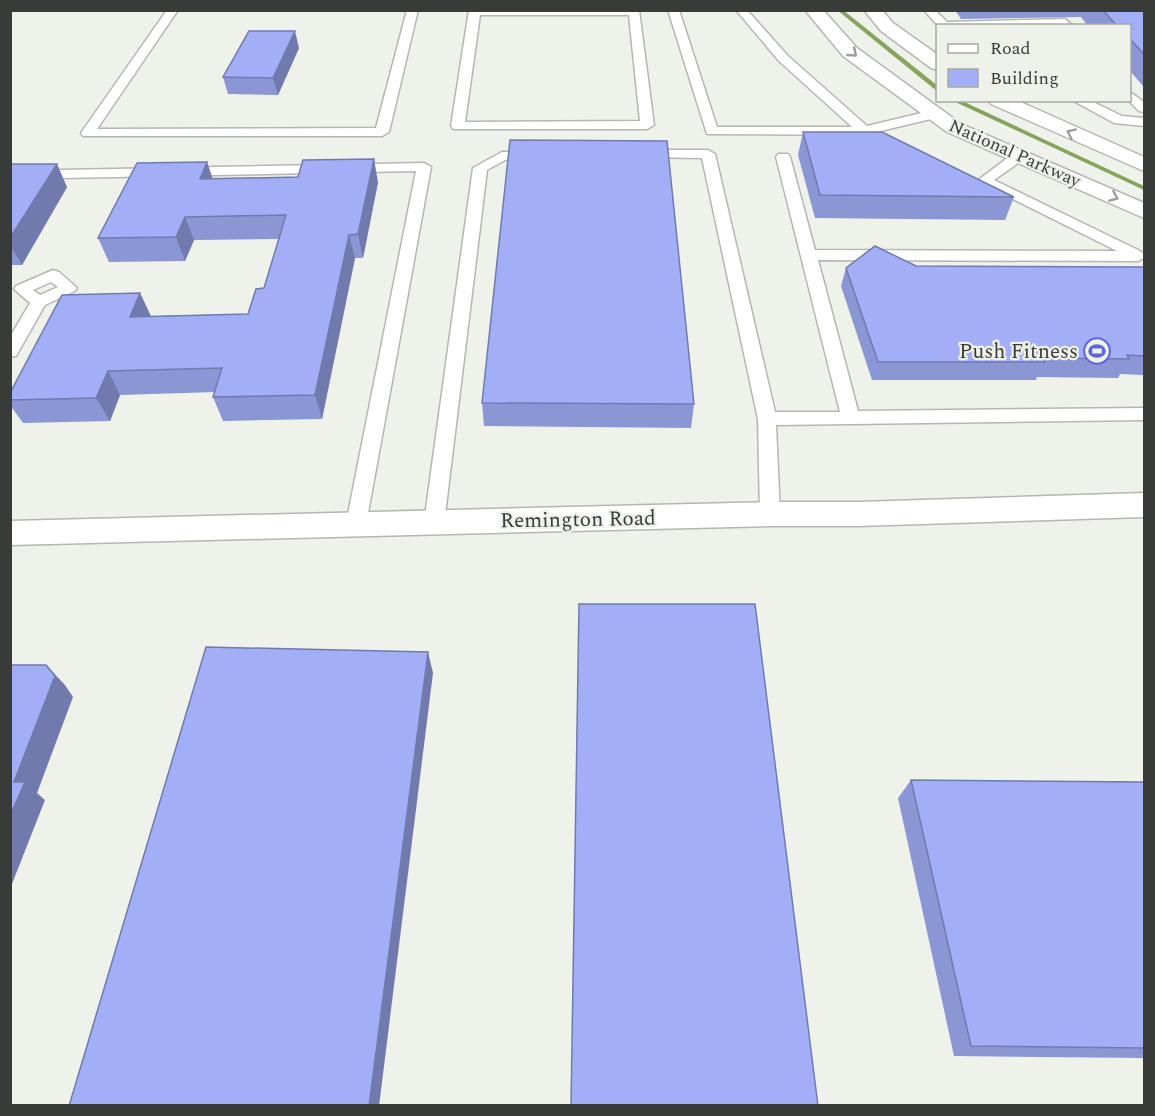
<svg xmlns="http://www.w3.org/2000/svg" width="1155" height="1116" font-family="Spectral,serif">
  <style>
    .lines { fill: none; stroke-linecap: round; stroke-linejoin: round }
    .stream { fill: #85a55d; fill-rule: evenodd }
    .lane-casing { stroke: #b4b7b1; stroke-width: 3 }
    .street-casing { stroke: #b4b7b1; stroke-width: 3 }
    .lane { fill: #fff; fill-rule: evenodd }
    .street { fill: #fff; fill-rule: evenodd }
    .wall { fill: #8b96d4 }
    .shaded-wall { fill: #717aad }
    .building { fill: #a2aff7; stroke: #717aad; stroke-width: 1.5 }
    .oneway { stroke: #9c9d9c }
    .labels { text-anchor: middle; stroke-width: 4.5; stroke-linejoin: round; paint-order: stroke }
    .far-street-label { font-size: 18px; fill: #393b38; stroke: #eff2eb }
    .poi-label { font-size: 21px; fill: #393b38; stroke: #eff2eb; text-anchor: end }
    .street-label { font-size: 21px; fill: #393b38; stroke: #eff2eb }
  </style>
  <rect width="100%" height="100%" fill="#eff2eb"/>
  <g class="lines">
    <!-- stream -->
    <g class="stream">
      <path d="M 837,10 L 843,10 L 938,86 L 938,92 Z"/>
      <path d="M 951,100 L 960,100 L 1144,186 L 1144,190 Z"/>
    </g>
    <!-- lane casing -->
    <g class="lane-casing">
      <g id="lane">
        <path d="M 167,10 L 178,10 L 97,129 L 376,128 L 407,10 L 418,10 L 389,132 L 382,136 L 83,136 L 81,133 Z"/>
        <path d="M 469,10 L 639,10 L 654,125 L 647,129 L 453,129 L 451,126 ZM 480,15 L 629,15 L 640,121 L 465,122 Z"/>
        <path d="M 668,10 L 679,10 L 717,127 L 852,127 L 779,61 L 736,10 L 747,10 L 788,56 L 867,126 L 934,110 L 940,114 L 939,117 L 864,135 L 707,134 Z"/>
        <path d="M 924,10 L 935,10 L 947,22 L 1065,19 L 1073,26 L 938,26 Z"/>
        <path d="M 1130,92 L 1144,102 L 1144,112 L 1139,111 L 1128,100 Z"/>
        <path d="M 1072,100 L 1089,100 L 1122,116 L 1144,118 L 1144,126 L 1114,123 Z"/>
        <path d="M 641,150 L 708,150 L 715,154 L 775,412 L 840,412 L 776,157 L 778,154 L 788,154 L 790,157 L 815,250 L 1117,251 L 977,181 L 1014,153 L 1024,153 L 1026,156 L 1024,159 L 994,180 L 1138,250 L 1143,253 L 1144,258 L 1138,261 L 818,260 L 858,411 L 1144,408 L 1144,420 L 776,425 L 780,514 L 777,519 L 770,522 L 763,519 L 760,514 L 758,419 L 702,158 L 636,157 L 634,154 Z"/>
        <path d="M 502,152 L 538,152 L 545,156 L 538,160 L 505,160 L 487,170 L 444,523 L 441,529 L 434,531 L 427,529 L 424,523 L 473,168 Z"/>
        <path d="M 424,163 L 431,167 L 366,524 L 363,530 L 356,532 L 349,530 L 346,524 L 416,171 L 10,179 L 10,171 Z"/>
        <path d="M 53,270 L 59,272 L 77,288 L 75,291 L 45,305 L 16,356 L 10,357 L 10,337 L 30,303 L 14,289 L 16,286 ZM 51,282 L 58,287 L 40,295 L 33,290 Z"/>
      </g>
    </g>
    <!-- street casing -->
    <g class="street-casing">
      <g id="street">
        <path d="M 805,10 L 823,10 L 857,48 L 961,124 L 1144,203 L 1144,218 L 947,132 L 843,56 Z"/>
        <path d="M 864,10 L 882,10 L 893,23 L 938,55 L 938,70 L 931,68 L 881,31 Z"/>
        <path d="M 988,100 L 1016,100 L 1144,157 L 1144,171 L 991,104 Z"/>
        <path d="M 1144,493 L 1144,517 L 858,526 L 770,526 L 10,545 L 10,521 L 770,502 L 858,502 Z"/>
      </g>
    </g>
    <!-- lane -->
    <use href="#lane" class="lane"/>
    <!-- street -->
    <use href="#street" class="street"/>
  </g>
  <!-- wall -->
  <g class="wall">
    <path d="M 955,10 L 1144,10 L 1144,87 L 1130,71 L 1130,26 L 1088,26 L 1081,17 L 961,19 Z"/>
    <path d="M 299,48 L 278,95 L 228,94 L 223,77 Z"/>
    <path d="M 803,132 L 1014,197 L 1005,220 L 815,218 L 798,155 Z"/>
    <path d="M 10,164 L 67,187 L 22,265 L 10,265 Z"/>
    <path d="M 213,179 L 378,182 L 363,258 L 355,258 L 322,419 L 223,421 L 213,397 L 215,392 L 120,395 L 110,421 L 23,423 L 10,405 L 10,393 L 140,293 L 151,316 L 248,314 L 264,288 L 279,239 L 194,240 L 185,261 L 109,262 L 98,238 Z"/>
    <path d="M 916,266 L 1144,267 L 1144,375 L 1120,374 L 1118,378 L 1037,377 L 1036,380 L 872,380 L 841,286 L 846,268 Z"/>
    <path d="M 482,403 L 694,404 L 691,428 L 484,426 Z"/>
    <path d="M 911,780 L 1144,782 L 1144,1058 L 954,1056 L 898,798 Z"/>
  </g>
  <!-- shaded-wall -->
  <g class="shaded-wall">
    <path d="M 295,31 L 299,48 L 278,95 L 273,78 Z"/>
    <path d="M 374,159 L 378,182 L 363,258 L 358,234 Z"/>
    <path d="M 207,162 L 215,185 L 200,179 Z"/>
    <path d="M 57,164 L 67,187 L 22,265 L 10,245 L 10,238 Z"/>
    <path d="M 185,217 L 194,240 L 185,261 L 176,237 Z"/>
    <path d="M 349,235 L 355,258 L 322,419 L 315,395 Z"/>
    <path d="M 140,293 L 151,317 L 130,317 Z"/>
    <path d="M 108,371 L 120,395 L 110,421 L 96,398 Z"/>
    <path d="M 428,652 L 433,673 L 379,1106 L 369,1106 Z"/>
    <path d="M 46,665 L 65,685 L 73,697 L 37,793 L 45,800 L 10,889 L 10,816 L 14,782 Z"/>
  </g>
  <!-- building -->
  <g class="building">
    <path d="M 1103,10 L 1144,10 L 1144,54 L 1130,39 L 1130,26 L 1117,26 Z"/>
    <path d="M 249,31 L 295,31 L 273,78 L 223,77 Z"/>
    <path d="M 803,132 L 882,132 L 1014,197 L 820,195 Z"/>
    <path d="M 510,140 L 667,141 L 694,404 L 482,403 Z"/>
    <path d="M 374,159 L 358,234 L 349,235 L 315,395 L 213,397 L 222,368 L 108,371 L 96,398 L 10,400 L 10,393 L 62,295 L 140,293 L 130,317 L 248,314 L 256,289 L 264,288 L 286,215 L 185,217 L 176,237 L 98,238 L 137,163 L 207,162 L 200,179 L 298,177 L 303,160 Z"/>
    <path d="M 10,164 L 57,164 L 10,238 Z"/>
    <path d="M 875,246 L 916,266 L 1144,267 L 1144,356 L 1127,355 L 1129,359 L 1043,358 L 1045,362 L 878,362 L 846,268 Z"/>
    <path d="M 579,604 L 755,604 L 818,1106 L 571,1106 Z"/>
    <path d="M 206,647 L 428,652 L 369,1106 L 69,1106 Z"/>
    <path d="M 10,665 L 46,665 L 55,676 L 14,782 L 25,782 L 10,816 Z"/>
    <path d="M 911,780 L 1144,782 L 1144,1048 L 971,1046 Z"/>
  </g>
  <!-- one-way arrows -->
  <defs><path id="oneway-chevron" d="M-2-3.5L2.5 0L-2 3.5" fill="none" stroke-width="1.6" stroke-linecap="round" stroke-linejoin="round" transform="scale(1.5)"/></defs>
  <g class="oneway">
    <use href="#oneway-chevron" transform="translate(853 53) rotate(41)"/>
    <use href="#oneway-chevron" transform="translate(1071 133) rotate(-156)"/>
    <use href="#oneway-chevron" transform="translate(1114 197) rotate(23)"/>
  </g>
  <!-- icons -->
  <defs>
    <g id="stadium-ring" transform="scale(1.35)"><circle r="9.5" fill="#eff2eb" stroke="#5d64dc" stroke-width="1.5"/><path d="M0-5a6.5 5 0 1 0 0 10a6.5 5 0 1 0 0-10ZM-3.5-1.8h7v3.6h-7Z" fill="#5d64dc"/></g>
  </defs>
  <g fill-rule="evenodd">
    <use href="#stadium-ring" x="1097" y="351"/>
  </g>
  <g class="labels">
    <!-- far-street labels -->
    <g class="far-street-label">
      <text transform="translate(1015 153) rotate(24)" y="6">National Parkway</text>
    </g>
    <!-- poi labels -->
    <g class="poi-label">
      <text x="1078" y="358">Push Fitness</text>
    </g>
    <!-- street labels -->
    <g class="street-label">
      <text transform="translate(578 519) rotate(-1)" y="7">Remington Road</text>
    </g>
  </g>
  <!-- border -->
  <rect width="1155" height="1116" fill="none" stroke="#393b38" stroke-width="24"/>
  <!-- legend -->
  <rect x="936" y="24" width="195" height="78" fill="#eff2eb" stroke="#a6a9a3" stroke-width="1.5"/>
  <rect x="948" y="44" width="30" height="9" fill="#ffffff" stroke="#a6a9a3" stroke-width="1.5"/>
  <text x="990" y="54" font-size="18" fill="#393b38">Road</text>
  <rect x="948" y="69" width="30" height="18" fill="#a2aff7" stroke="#a6a9a3" stroke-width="1.5"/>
  <text x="990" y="84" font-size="18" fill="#393b38">Building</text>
</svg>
